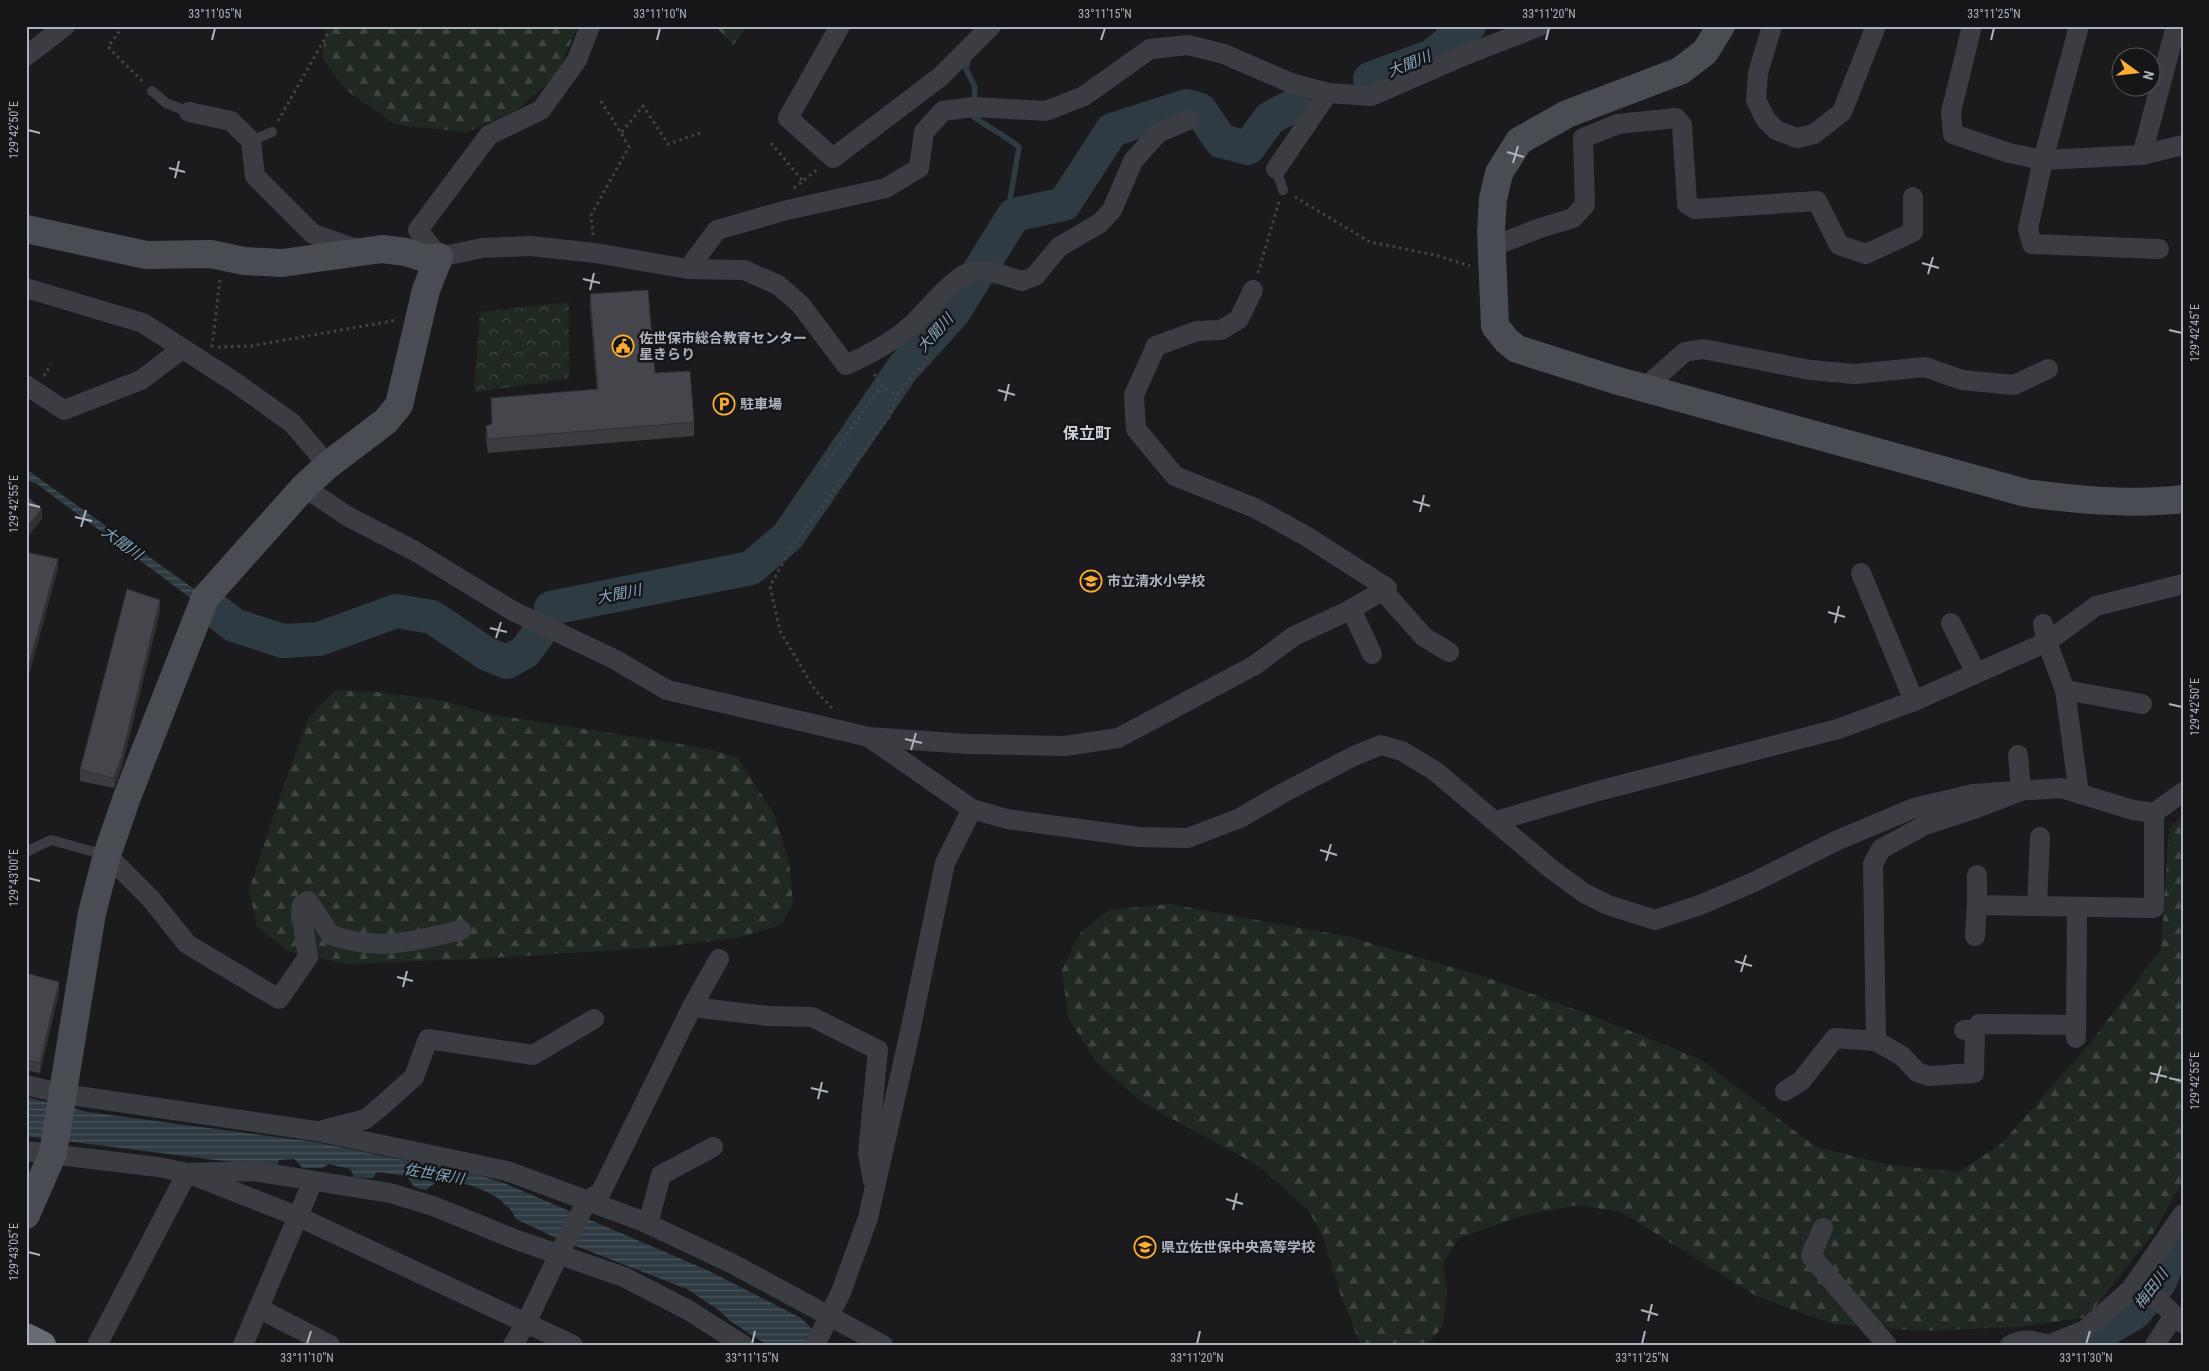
<svg xmlns="http://www.w3.org/2000/svg" width="2209" height="1371" font-family="'Roboto Condensed','Noto Sans JP',sans-serif">
  <style>
    .forest { fill: url(#forest-firs) }
    .park { fill: url(#park-crowns) }
    .water { fill: url(#water-rules) }
    .lines { fill: none; stroke-linecap: round; stroke-linejoin: round }
    .stream { stroke: #2f3b43; stroke-width: 5.5 }
    .river { stroke: #2f3b43; stroke-width: 34 }
    .path { stroke: #41444a; stroke-width: 3; stroke-dasharray: 2.5 4; stroke-linecap: butt }
    .lane { stroke: #3b3d43; stroke-width: 10 }
    .street { stroke: #3b3d43; stroke-width: 20 }
    .secondary { stroke: #494c53; stroke-width: 28 }
    .highway { stroke: #676b74; stroke-width: 28 }
    .wall { fill: #3b3c40 }
    .shaded-wall { fill: #303134 }
    .building { fill: #45464b; stroke: #303134 }
    .ticks { fill: none; stroke: #acb3be; stroke-width: 2 }
    .labels { text-anchor: middle; stroke-width: 5; stroke-linejoin: round; paint-order: stroke }
    .poi-label { font-size: 14px; font-weight: bold; fill: #acb3be; stroke: #161619; text-anchor: start }
    .water-label { font-size: 15px; font-style: italic; fill: #81a3bb; stroke: #161619 }
    .quarter-label { font-size: 16px; font-weight: bold; fill: #ced2d9; stroke: #161619 }
    .neatline { fill: none; stroke: #acb3be; stroke-width: 2 }
    .ticks-label { font-size: 12px; text-anchor: middle; fill: #acb3be }
  </style>
  <defs>
    <pattern id="forest-firs" width="22" height="20" patternUnits="userSpaceOnUse" patternTransform="scale(1.25)"><rect width="22" height="20" fill="#202921"/><path d="M5 1l3.5 6h-7zM16 11l3.5 6h-7z" fill="#3e463f"/></pattern>
    <pattern id="park-crowns" width="20" height="18" patternUnits="userSpaceOnUse" patternTransform="scale(1.25)"><rect width="20" height="18" fill="#202921"/><path d="M2 6a3 3 0 1 1 6 0M12 15a3 3 0 1 1 6 0" fill="none" stroke="#3e463f"/></pattern>
    <pattern id="water-rules" width="6" height="5" patternUnits="userSpaceOnUse" patternTransform="scale(1.25)"><rect width="6" height="5" fill="#2f3b43"/><path d="M0 2.5h6" fill="none" stroke="#4a555c"/></pattern>
  </defs>
  <rect width="100%" height="100%" fill="#1b1b1d"/>
  <!-- forest -->
  <g class="forest">
    <path d="M 326,26 L 578,26 L 556,76 L 517,110 L 467,132 L 396,125 L 346,90 L 322,57 Z"/>
    <path d="M 715,26 L 747,26 L 733,45 Z"/>
    <path d="M 335,690 L 378,692 L 444,701 L 490,714 L 705,748 L 737,757 L 774,814 L 789,862 L 793,903 L 781,925 L 737,938 L 650,948 L 494,958 L 347,964 L 288,951 L 257,927 L 249,890 L 286,779 L 309,717 Z"/>
    <path d="M 2183,814 L 2183,1181 L 2153,1234 L 2087,1317 L 2018,1327 L 1921,1331 L 1833,1324 L 1758,1297 L 1621,1212 L 1577,1205 L 1518,1217 L 1459,1238 L 1443,1264 L 1447,1291 L 1443,1326 L 1427,1345 L 1361,1345 L 1341,1296 L 1322,1234 L 1308,1210 L 1259,1166 L 1143,1103 L 1096,1062 L 1068,1017 L 1062,970 L 1080,933 L 1109,910 L 1170,904 L 1350,937 L 1485,977 L 1583,1012 L 1700,1059 L 1816,1147 L 1890,1165 L 1959,1172 L 2001,1144 L 2091,1042 L 2161,949 L 2169,829 Z"/>
  </g>
  <!-- park -->
  <path class="park" d="M 569,302 L 569,379 L 474,392 L 480,312 Z"/>
  <!-- water -->
  <g class="water">
    <path d="M 26,469 L 197,591 L 192,599 L 37,484 L 26,480 Z"/>
    <path d="M 26,1097 L 88,1112 L 315,1142 L 478,1175 L 504,1183 L 707,1270 L 801,1318 L 828,1345 L 767,1345 L 730,1321 L 720,1311 L 687,1289 L 558,1239 L 516,1219 L 510,1209 L 498,1198 L 485,1191 L 470,1185 L 440,1179 L 426,1190 L 414,1187 L 407,1176 L 377,1172 L 373,1178 L 354,1177 L 350,1169 L 329,1164 L 322,1168 L 303,1168 L 294,1159 L 279,1160 L 277,1166 L 215,1160 L 26,1136 Z"/>
  </g>
  <g class="lines">
    <!-- stream -->
    <g class="stream">
      <path d="M 969,57 L 966,69 L 975,87 L 974,102"/>
      <path d="M 974,112 L 973,116 C 988,128 1005,135 1019,147 L 1010,200 L 1014,215"/>
    </g>
    <!-- river -->
    <g class="river">
      <path d="M 1370,79 L 1432,56 L 1469,26"/>
      <path d="M 551,608 L 751,568 L 788,536 L 903,368 L 953,313 L 1014,215 L 1064,204 L 1112,130 L 1187,106 L 1200,110 L 1221,141 L 1248,148 L 1270,118 L 1295,105"/>
      <path d="M 216,611 L 234,625 L 283,641 L 319,639 L 396,611 L 432,617 L 487,654 L 507,662 L 525,652 L 538,634"/>
      <path d="M 2081,1345 L 2134,1313 L 2159,1283 L 2171,1255 L 2183,1238"/>
    </g>
    <!-- path -->
    <g class="path">
      <path d="M 123,26 L 108,47 L 142,81"/>
      <path d="M 601,101 L 621,133 L 643,106 L 668,144 L 703,132"/>
      <path d="M 278,121 L 328,33"/>
      <path d="M 771,143 L 803,181"/>
      <path d="M 794,188 L 818,169"/>
      <path d="M 1295,197 L 1370,242 L 1435,255 L 1470,266"/>
      <path d="M 593,235 L 591,215 L 629,147 L 621,133"/>
      <path d="M 1258,273 L 1279,202"/>
      <path d="M 212,347 L 220,279"/>
      <path d="M 218,347 L 251,346 L 397,320"/>
      <path d="M 44,376 L 51,364"/>
      <path d="M 881,385 L 896,396"/>
      <path d="M 824,466 L 882,386 L 873,372"/>
      <path d="M 832,708 L 815,690 L 780,631 L 770,586 L 792,547 L 889,417 L 896,396 L 929,357"/>
    </g>
    <!-- lane -->
    <g class="lane">
      <path d="M 152,91 L 166,103 L 189,112"/>
      <path d="M 251,141 L 272,132"/>
      <path d="M 1276,169 L 1283,190"/>
      <path d="M 26,852 L 51,840 L 105,855"/>
    </g>
    <!-- street -->
    <g class="street">
      <path d="M 590,26 L 577,60 L 541,110 L 489,135 L 418,230 L 439,257 L 482,248 L 530,246 L 595,253 L 688,269 L 744,270 L 778,285 L 800,304 L 846,365 C 868,355 890,344 908,328 C 925,314 954,274 974,271 C 988,268 1008,277 1022,281 L 1035,276 L 1059,247 L 1100,223 L 1112,210 L 1133,161 L 1158,133 L 1188,120"/>
      <path d="M 840,26 L 788,118 L 833,158 L 940,77 L 991,26"/>
      <path d="M 1772,26 L 1758,73 L 1756,100 L 1766,120 L 1776,130 L 1797,138 L 1814,134 L 1842,112 L 1876,26"/>
      <path d="M 1972,26 L 1951,112 L 1953,134 L 2009,153 L 2043,160 L 2142,155 L 2183,145"/>
      <path d="M 2079,26 L 2043,160 L 2028,229 L 2032,244 L 2159,249"/>
      <path d="M 26,56 L 65,26"/>
      <path d="M 189,112 L 231,121 L 251,141 L 255,176 L 313,234 L 359,250"/>
      <path d="M 2142,155 L 2176,26"/>
      <path d="M 1276,169 L 1328,93"/>
      <path d="M 1492,247 L 1540,228 L 1573,218 L 1585,205 L 1583,138 L 1618,124 L 1676,118 L 1682,125 L 1687,204 L 1695,209 L 1817,201 L 1839,245 L 1866,254 L 1913,232 L 1913,197"/>
      <path d="M 688,269 L 717,230 L 783,211 L 886,188 L 919,168 L 924,132 L 943,111 L 973,107 L 1046,111 L 1084,96 L 1150,49 L 1188,45 L 1224,54 L 1291,83 L 1328,93 L 1371,96 L 1463,56 L 1540,26"/>
      <path d="M 26,288 L 143,323 L 236,383 L 292,423 L 328,465"/>
      <path d="M 26,385 L 64,410 L 141,380 L 182,349"/>
      <path d="M 1644,388 L 1685,352 L 1703,349 L 1810,370 L 1855,374 L 1925,367 L 1962,380 L 2014,385 L 2048,369"/>
      <path d="M 304,487 L 347,516 L 413,550 L 513,611 L 614,659 L 667,690 L 869,737 L 968,744 L 1065,746 L 1118,738 L 1255,665 L 1294,636 L 1348,611 L 1387,588 L 1306,536 L 1255,508 L 1175,476 L 1136,429 L 1134,395 L 1156,346 L 1197,331 L 1221,330 L 1239,319 L 1253,290"/>
      <path d="M 1861,573 L 1914,701"/>
      <path d="M 1383,591 L 1424,637 L 1449,652"/>
      <path d="M 1351,609 L 1372,654"/>
      <path d="M 1951,623 L 1976,673"/>
      <path d="M 2043,624 L 2047,642 L 2065,690 L 2079,794"/>
      <path d="M 2065,690 L 2142,704"/>
      <path d="M 870,738 L 972,809 L 1007,819 L 1139,837 L 1188,838 L 1240,818 L 1283,793 L 1354,756 L 1381,745 L 1402,751 L 1435,771 L 1550,868 L 1584,893 L 1608,905 L 1655,920 L 1700,905 L 1754,882 L 1838,840 L 1914,808 L 1973,794 L 2061,788 L 2133,810 L 2154,813 L 2183,792"/>
      <path d="M 1496,821 L 1598,791 L 1838,729 L 1914,701 L 2047,642 L 2096,606 L 2183,584"/>
      <path d="M 107,855 L 151,899 L 187,944 L 279,999 L 308,957 L 301,912 L 302,905 L 308,901 L 331,935 C 381,952 413,941 461,930"/>
      <path d="M 1977,875 L 1977,905 L 2154,908 L 2154,813"/>
      <path d="M 2037,906 L 2040,837"/>
      <path d="M 1975,936 L 1977,905"/>
      <path d="M 692,1007 L 768,1016 L 812,1017 L 878,1050 L 868,1153 L 873,1181"/>
      <path d="M 1964,1030 L 1975,1030 L 1979,1024 L 2076,1025"/>
      <path d="M 1975,1030 L 1974,1073 L 1929,1076 L 1917,1072 L 1902,1056 L 1876,1041 L 1873,864 L 1881,849 L 1925,825 L 1977,808 L 2021,791 L 2018,755"/>
      <path d="M 2076,1038 L 2077,907"/>
      <path d="M 26,1085 L 64,1094 L 316,1131 L 507,1171 L 642,1221 L 731,1263 L 883,1345"/>
      <path d="M 1785,1091 L 1801,1081 L 1835,1038 L 1876,1041"/>
      <path d="M 323,1130 L 366,1119 L 386,1102 L 414,1077 L 428,1039 L 533,1055 L 594,1019"/>
      <path d="M 26,1151 L 158,1167 L 187,1173 L 299,1217 L 573,1345"/>
      <path d="M 648,1224 L 661,1175 L 713,1147"/>
      <path d="M 1823,1228 L 1811,1256 L 1887,1345"/>
      <path d="M 2138,1281 L 2183,1323"/>
      <path d="M 260,1309 L 330,1345"/>
      <path d="M 97,1345 L 187,1173 L 254,1171 L 390,1193 L 433,1206 L 517,1240 L 624,1277 L 688,1310 L 743,1345"/>
      <path d="M 243,1345 L 313,1181"/>
      <path d="M 513,1345 L 526,1323 L 559,1254 L 587,1201 L 601,1192 L 692,1007 L 719,959"/>
      <path d="M 815,1345 L 841,1292 L 868,1218 L 910,1032 L 945,863 L 972,809"/>
      <path d="M 2010,1345 C 2023,1338 2034,1340 2047,1345"/>
      <path d="M 2048,1345 L 2085,1330 L 2131,1289 L 2183,1214"/>
      <path d="M 2155,1345 L 2174,1315"/>
    </g>
    <!-- secondary -->
    <g class="secondary">
      <path d="M 1721,26 L 1705,52 L 1680,71 L 1567,114 L 1519,141 L 1499,173 L 1493,199 L 1491,231 L 1495,326 L 1507,341 L 1517,349 L 1615,380 L 2026,493 C 2078,500 2130,505 2183,499"/>
      <path d="M 26,229 L 146,255 L 211,254 L 244,261 L 282,263 L 382,249 L 406,252 L 424,258 L 439,257 L 426,290 L 399,405 L 386,421 L 328,465 L 304,487 L 205,598 L 127,797 L 107,855 L 92,913 L 53,1153 L 26,1215"/>
    </g>
    <!-- highway -->
    <path class="highway" d="M 26,1337 L 42,1345"/>
  </g>
  <!-- wall -->
  <g class="wall">
    <path d="M 590,294 L 655,373 L 694,422 L 694,436 L 488,453 L 486,439 L 486,426 L 492,424 L 491,398 L 597,389 L 590,308 Z"/>
    <path d="M 160,611 L 122,766 L 114,788 L 80,781 L 80,770 Z"/>
    <path d="M 26,973 L 59,992 L 40,1073 L 26,1070 Z"/>
  </g>
  <!-- shaded-wall -->
  <g class="shaded-wall">
    <path d="M 42,509 L 42,519 L 26,539 L 26,528 Z"/>
    <path d="M 58,559 L 58,569 L 26,686 L 26,675 Z"/>
    <path d="M 160,600 L 160,611 L 122,766 L 114,788 L 114,778 Z"/>
    <path d="M 59,982 L 59,992 L 40,1073 L 40,1063 Z"/>
  </g>
  <!-- building -->
  <g class="building">
    <path d="M 648,290 L 655,373 L 690,371 L 694,422 L 488,439 L 486,426 L 492,424 L 491,398 L 598,389 L 590,294 Z"/>
    <path d="M 26,496 L 42,509 L 26,528 Z"/>
    <path d="M 26,552 L 58,559 L 26,675 Z"/>
    <path d="M 127,589 L 160,600 L 122,756 L 114,778 L 80,770 Z"/>
    <path d="M 26,973 L 59,982 L 40,1063 L 26,1060 Z"/>
  </g>
  <!-- ticks -->
  <path class="ticks" d="M 212,40 L 215,28M 657,40 L 660,28M 1101,40 L 1105,28M 1546,40 L 1549,28M 1991,40 L 1994,28M 28,130 L 40,133M 1507,152 L 1524,157M 1513,163 L 1518,146M 169,168 L 185,172M 175,178 L 179,161M 1922,263 L 1939,268M 1928,274 L 1933,257M 583,279 L 600,283M 590,290 L 594,273M 2169,330 L 2182,333M 998,390 L 1015,395M 1005,401 L 1009,384M 1413,501 L 1430,506M 28,504 L 40,507M 1420,512 L 1424,495M 75,517 L 92,521M 81,527 L 86,510M 1828,612 L 1845,617M 1835,623 L 1839,606M 490,628 L 507,632M 496,638 L 501,622M 2169,704 L 2182,707M 905,739 L 922,743M 911,750 L 916,733M 1320,850 L 1337,855M 1326,861 L 1331,844M 28,878 L 40,881M 1735,961 L 1752,966M 1741,972 L 1746,955M 397,977 L 413,981M 403,987 L 407,971M 2150,1073 L 2167,1077M 2169,1078 L 2182,1081M 2156,1083 L 2161,1066M 811,1088 L 828,1092M 818,1099 L 822,1082M 1226,1199 L 1243,1204M 1233,1210 L 1237,1193M 28,1252 L 40,1255M 1641,1310 L 1658,1315M 1648,1321 L 1652,1304M 307,1344 L 311,1331M 752,1344 L 755,1331M 1197,1344 L 1200,1331M 1642,1344 L 1645,1331M 2086,1344 L 2090,1331"/>
  <!-- icons -->
  <defs>
    <g id="civic-ring" transform="scale(1.125)"><circle r="9.5" fill="#161619" stroke="#ffad31" stroke-width="1.5"/><path d="M-.6-6.5H3V-4.5H.6V-3L4-1V1h2V6H-6V1h2V-1L-.6-3ZM-1.2 2.5V6h2.4V2.5Z" fill="#ffad31"/></g>
    <g id="parking-ring" transform="scale(1.125)"><circle r="9.5" fill="#161619" stroke="#ffad31" stroke-width="1.5"/><path d="M-3.5-5.5H1a3.5 3.5 0 0 1 0 7H-1V5.5H-3.5ZM-1-3.4V-.6H.8a1.4 1.4 0 0 0 0-2.8Z" fill="#ffad31"/></g>
    <g id="school-ring" transform="scale(1.125)"><circle r="9.5" fill="#161619" stroke="#ffad31" stroke-width="1.5"/><path d="M0-5L7-2L0 1L-7-2ZM-4 1L0 2.5L4 1V4Q0 6-4 4Z" fill="#ffad31"/></g>
  </defs>
  <g fill-rule="evenodd">
    <use href="#civic-ring" x="623" y="346"/>
    <use href="#parking-ring" x="724" y="404"/>
    <use href="#school-ring" x="1091" y="581"/>
    <use href="#school-ring" x="1145" y="1247"/>
  </g>
  <g class="labels">
    <!-- poi labels -->
    <g class="poi-label">
      <text x="639" y="343">佐世保市総合教育センター<tspan x="639" dy="16">星きらり</tspan></text>
      <text x="740" y="409">駐車場</text>
      <text x="1107" y="586">市立清水小学校</text>
      <text x="1161" y="1252">県立佐世保中央高等学校</text>
    </g>
    <!-- water labels -->
    <g class="water-label">
      <text transform="translate(1409 64) rotate(-22)" y="5">大聞川</text>
      <text transform="translate(935 333) rotate(-48)" y="5">大聞川</text>
      <text transform="translate(122 543) rotate(36)" y="5">大聞川</text>
      <text transform="translate(619 594) rotate(-11)" y="5">大聞川</text>
      <text transform="translate(434 1174) rotate(10)" y="5">佐世保川</text>
      <text transform="translate(2151 1289) rotate(-53)" y="5">梅田川</text>
    </g>
    <!-- quarter labels -->
    <g class="quarter-label">
      <text x="1087" y="439">保立町</text>
    </g>
  </g>
  <!-- border -->
  <rect width="2209" height="1371" fill="none" stroke="#161619" stroke-width="55"/>
  <!-- north arrow -->
  <g transform="translate(2136 72) rotate(105)"><circle r="24" fill="#161619" stroke="#52555b"/>
  <path d="M0-4L9 19L0 12L-9 19Z" fill="#ffad31"/>
  <text y="-8" font-size="14" font-weight="bold" text-anchor="middle" fill="#acb3be">N</text>
  </g>
  <rect x="28" y="28" width="2154" height="1316" class="neatline"/>
  <g class="ticks-label">
    <text x="215" y="18">33°11'05"N</text>
    <text x="660" y="18">33°11'10"N</text>
    <text x="1105" y="18">33°11'15"N</text>
    <text x="1549" y="18">33°11'20"N</text>
    <text x="1994" y="18">33°11'25"N</text>
    <text transform="translate(14 130) rotate(-90)" y="4">129°42'50"E</text>
    <text transform="translate(2195 333) rotate(-90)" y="4">129°42'45"E</text>
    <text transform="translate(14 504) rotate(-90)" y="4">129°42'55"E</text>
    <text transform="translate(2195 707) rotate(-90)" y="4">129°42'50"E</text>
    <text transform="translate(14 878) rotate(-90)" y="4">129°43'00"E</text>
    <text transform="translate(2195 1081) rotate(-90)" y="4">129°42'55"E</text>
    <text transform="translate(14 1252) rotate(-90)" y="4">129°43'05"E</text>
    <text x="307" y="1362">33°11'10"N</text>
    <text x="752" y="1362">33°11'15"N</text>
    <text x="1197" y="1362">33°11'20"N</text>
    <text x="1642" y="1362">33°11'25"N</text>
    <text x="2086" y="1362">33°11'30"N</text>
  </g>
</svg>
